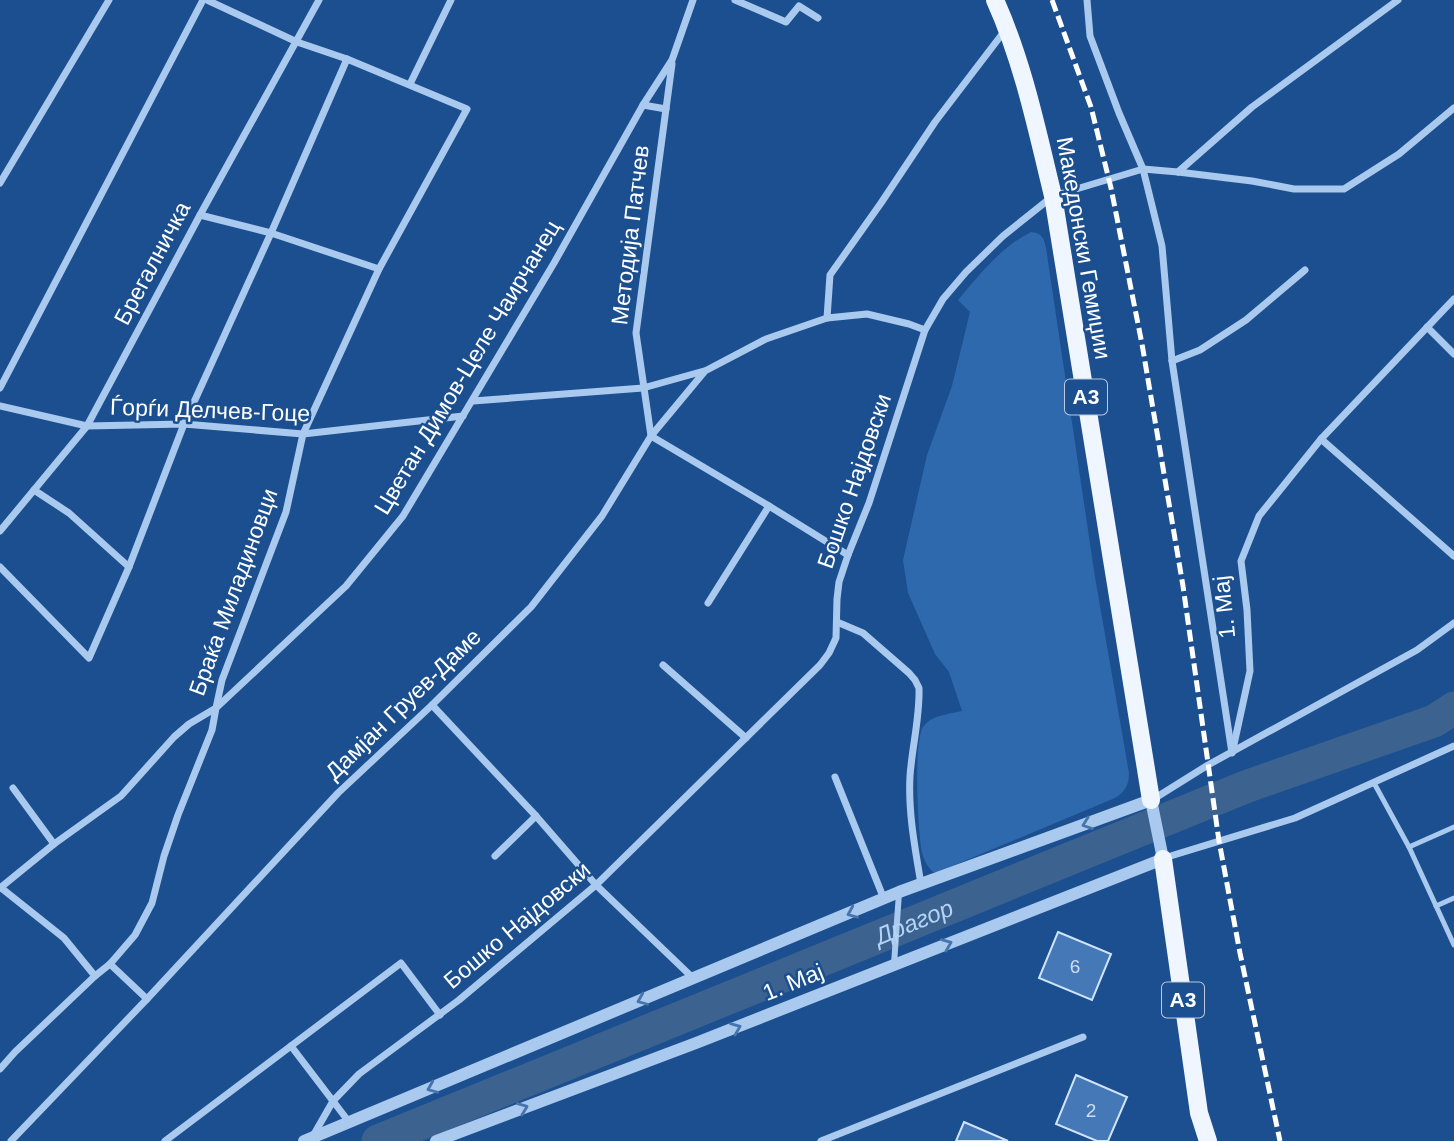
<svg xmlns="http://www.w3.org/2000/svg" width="1454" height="1141" font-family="Helvetica,sans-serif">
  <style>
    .green { fill: #2e69ad }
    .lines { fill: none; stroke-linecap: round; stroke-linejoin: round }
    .river { stroke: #3c6290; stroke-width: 33 }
    .building { fill: #4478b7; stroke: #cfe3fa; stroke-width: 2 }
    .service { stroke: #a9c9ee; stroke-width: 5 }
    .pedestrian { stroke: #a9c9ee; stroke-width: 6 }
    .minor { stroke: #a9c9ee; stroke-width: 7 }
    .tertiary { stroke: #a9c9ee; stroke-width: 12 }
    .primary { stroke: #f0f6ff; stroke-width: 18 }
    .rail { stroke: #fff; stroke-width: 5; stroke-dasharray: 12 5; stroke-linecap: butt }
    .oneway { stroke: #4674ac }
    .labels { text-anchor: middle; stroke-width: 5; stroke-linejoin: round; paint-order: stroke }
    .number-label { font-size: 19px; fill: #d0dded }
    .shield { fill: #1b4f8f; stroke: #bbcadd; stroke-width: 2 }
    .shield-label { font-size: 21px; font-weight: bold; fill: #fff }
    .street-label { font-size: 23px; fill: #fff; stroke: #1b4f8f }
    .water-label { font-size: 24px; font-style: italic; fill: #b5d3f5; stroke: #1b4f8f }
  </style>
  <rect width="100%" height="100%" fill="#1b4f8f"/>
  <!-- green -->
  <path class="green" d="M 1031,232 C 1042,233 1044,238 1046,248 L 1095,577 L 1129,773 C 1129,785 1125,792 1115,798 L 938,872 L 933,872 C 927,866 924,860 922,853 C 918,833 913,743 923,727 C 931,715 950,714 962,711 L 949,672 L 935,654 L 908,593 L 903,560 L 927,455 L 952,386 L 970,312 L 958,300 C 979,275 1001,247 1031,232 Z"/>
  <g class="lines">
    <!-- river -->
    <path class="river" id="s1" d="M 378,1141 L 1248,786 L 1434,721 L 1454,708"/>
  </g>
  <!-- building -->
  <g class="building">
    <path d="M 1058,932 L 1111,954 L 1092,1000 L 1039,978 Z"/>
    <path d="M 1076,1075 L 1127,1097 L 1108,1141 L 1097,1141 L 1056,1124 Z"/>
    <path d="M 964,1122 L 1008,1141 L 956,1141 Z"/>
  </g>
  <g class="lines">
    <!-- service -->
    <g class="service">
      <path d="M 1374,783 L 1409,847 L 1454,945"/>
      <path d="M 1409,847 L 1454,827"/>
      <path d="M 1436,906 L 1454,898"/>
    </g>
    <!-- pedestrian -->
    <path class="pedestrian" d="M 894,964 L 899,893"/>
    <!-- minor -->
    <g class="minor">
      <path d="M 735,0 L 786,22 L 799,6 L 818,18"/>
      <path d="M 1087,0 L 1090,36 L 1119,113 L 1143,169 L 1162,246 L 1172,361 L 1232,753"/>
      <path d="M 672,64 L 636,333 L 651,436 L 769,506 L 848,555"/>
      <path d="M 410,84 L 451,0"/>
      <path d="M 643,105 L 666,109"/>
      <path d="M 1178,172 L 1252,107 L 1398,0"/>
      <path d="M 0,183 L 109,0"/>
      <path d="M 200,215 L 271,233 L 379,269"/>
      <path d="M 827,318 L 830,275 L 881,203 L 935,122 L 1006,29"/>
      <path d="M 1427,327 L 1454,354"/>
      <path d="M 1172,361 L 1200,350 L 1246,320 L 1305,270"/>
      <path d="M 0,388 L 203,0"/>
      <path d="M 473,401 L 643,388 L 704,371"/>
      <path d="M 0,406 L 87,426 L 184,424 L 303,434 L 463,416"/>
      <path d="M 1321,439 L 1454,556"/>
      <path d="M 34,490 L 69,513 L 129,567"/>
      <path d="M 0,531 L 87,426 L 200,215 L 319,0"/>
      <path d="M 0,567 L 89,658 L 129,567 L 184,424 L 271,233 L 347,59"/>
      <path d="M 708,603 L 769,506"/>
      <path d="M 837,622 L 863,633 L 909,673 L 915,680 L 919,688 C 920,717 912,747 910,776 C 908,812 915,848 921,884"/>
      <path d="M 663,665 L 746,738"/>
      <path d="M 432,705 L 536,816 L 596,885 L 694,979"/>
      <path d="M 1233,749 L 1250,671 L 1247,610 L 1241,561 L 1259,516 L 1321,439 L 1454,299"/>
      <path d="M 835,777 L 884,899"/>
      <path d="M 13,788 L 54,844"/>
      <path d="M 1152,800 L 1208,765 L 1417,650 L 1454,623"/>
      <path d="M 495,856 L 536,816"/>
      <path d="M 1164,858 L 1295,818 L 1454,746"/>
      <path d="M 0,887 L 64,938 L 95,976"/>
      <path d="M 0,888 L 54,844 L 121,796 L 174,737 L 189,724 L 216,708 L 222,680 L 286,512 L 303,434 L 379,269 L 467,109 L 347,59 L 297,42 L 207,0"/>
      <path d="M 110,964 L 147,999"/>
      <path d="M 291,1046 L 349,1122"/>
      <path d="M 0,1069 L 15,1052 L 95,976 L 110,964 L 135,935 L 152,903 L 164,856 L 178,815 L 212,730 L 216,708 L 346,586 L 403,516 L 554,263 L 643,105 L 672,60 L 693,0"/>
      <path d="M 313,1136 L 333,1101 L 359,1074 L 459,1000 L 596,885 L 820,665 L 829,653 L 836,638 L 837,599 L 839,582 L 848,555 L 869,503 L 925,330"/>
      <path d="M 11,1141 L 147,999 L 338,793 L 432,705 L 531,607 L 602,516 L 651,436 L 705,371 L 766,339 L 827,318 L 867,314 L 909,324 L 925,330 L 943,299 L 966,272 L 1003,236 L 1053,196 L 1143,169 L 1178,172 L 1252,181 L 1294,189 L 1344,189 L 1399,154 L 1454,108"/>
      <path d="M 165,1141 L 401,963 L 440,1015"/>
      <path d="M 821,1141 L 1083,1037"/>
    </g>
    <!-- tertiary -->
    <path class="tertiary" d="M 304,1141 L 899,892 L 1151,800 L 1163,859 L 696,1043 L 436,1141"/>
    <!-- primary -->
    <g class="primary">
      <path d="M 995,0 C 1023,62 1037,130 1053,196 L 1151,800"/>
      <path d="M 1163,859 L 1199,1113 L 1208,1141"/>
    </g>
    <!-- rail -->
    <path class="rail" d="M 1052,0 L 1091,107 L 1111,188 L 1142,344 L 1183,586 L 1219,841 L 1240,953 L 1280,1141"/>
  </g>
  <!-- one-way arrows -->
  <defs><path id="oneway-chevron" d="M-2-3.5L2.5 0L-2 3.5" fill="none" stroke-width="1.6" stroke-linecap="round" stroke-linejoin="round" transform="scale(1.75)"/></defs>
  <g class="oneway">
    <use href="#oneway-chevron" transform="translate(1087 824) rotate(160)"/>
    <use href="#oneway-chevron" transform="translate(852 913) rotate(157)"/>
    <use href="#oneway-chevron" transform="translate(947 944) rotate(-22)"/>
    <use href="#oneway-chevron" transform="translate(642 1000) rotate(157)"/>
    <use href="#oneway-chevron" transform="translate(736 1028) rotate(-22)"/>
    <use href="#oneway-chevron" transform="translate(432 1088) rotate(157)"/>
    <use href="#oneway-chevron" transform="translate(523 1108) rotate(-21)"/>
  </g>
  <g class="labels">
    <!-- number labels -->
    <g class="number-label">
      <text x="1075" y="973">6</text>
      <text x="1091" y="1117">2</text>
    </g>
    <!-- shield labels -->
    <g class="shield">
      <rect x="1065" y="379.5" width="42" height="35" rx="5"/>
      <rect x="1162" y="982.5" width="42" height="35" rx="5"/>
    </g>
    <g class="shield-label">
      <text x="1086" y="404">A3</text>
      <text x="1183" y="1007">A3</text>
    </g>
    <!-- street labels -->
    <g class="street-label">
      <text transform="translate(630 235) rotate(-83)" y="8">Методија Патчев</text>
      <text transform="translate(1084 248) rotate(80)" y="8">Македонски Гемиџии</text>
      <text transform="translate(152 263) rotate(-62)" y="8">Брегалничка</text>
      <text transform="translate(467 367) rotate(-59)" y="8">Цветан Димов-Целе Чаирчанец</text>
      <text transform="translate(210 410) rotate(2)" y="8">Ѓорѓи Делчев-Гоце</text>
      <text transform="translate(854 481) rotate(-71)" y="8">Бошко Најдовски</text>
      <text transform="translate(233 592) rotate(-70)" y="8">Браќа Миладиновци</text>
      <text transform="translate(1224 607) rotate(-96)" y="8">1. Мај</text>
      <text transform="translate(403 704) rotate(-44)" y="8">Дамјан Груев-Даме</text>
      <text transform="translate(517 925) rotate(-40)" y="8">Бошко Најдовски</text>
      <text transform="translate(793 982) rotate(-22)" y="8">1. Мај</text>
    </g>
    <!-- water labels -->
    <g class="water-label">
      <text dy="8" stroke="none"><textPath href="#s1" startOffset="579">Драгор</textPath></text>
    </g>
  </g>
</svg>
